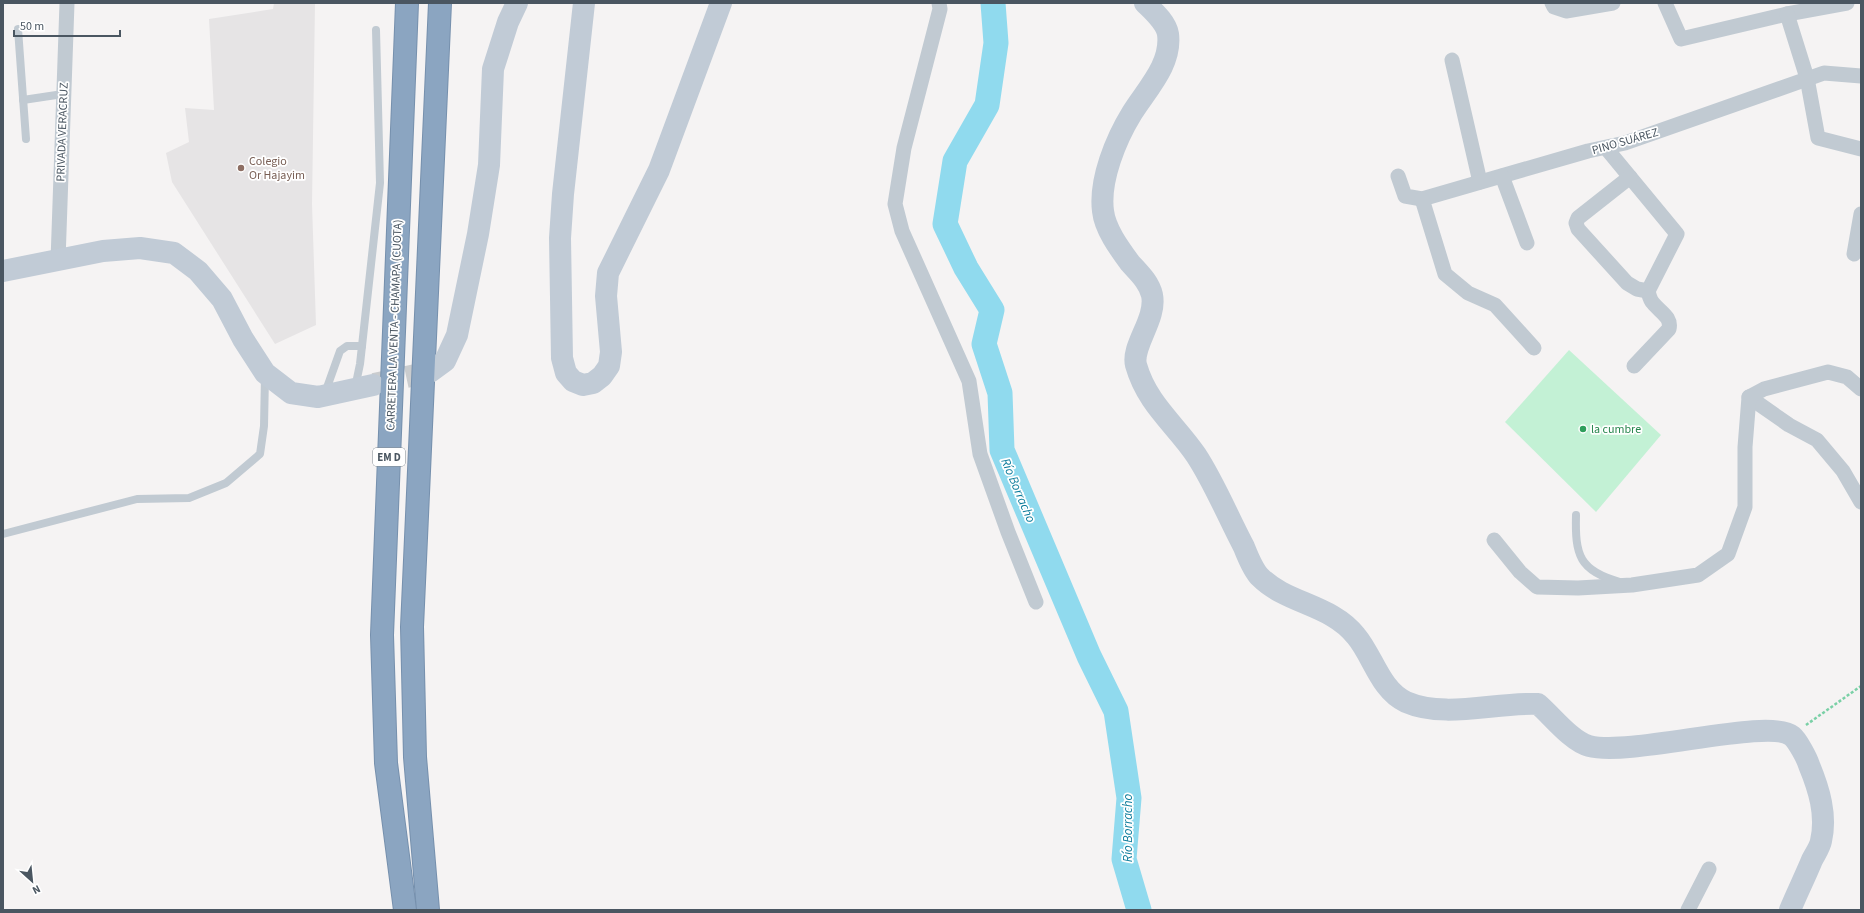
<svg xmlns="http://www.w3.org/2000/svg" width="1864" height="913" font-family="'Source Sans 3',sans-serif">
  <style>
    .education { fill: #e6e4e5 }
    .green { fill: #c3f1d5 }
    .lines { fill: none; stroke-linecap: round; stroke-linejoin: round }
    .river { stroke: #90daee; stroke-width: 25 }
    .secondary-tunnel { stroke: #caccce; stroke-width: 22; stroke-dasharray: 22 11; stroke-linecap: butt }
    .motorway-casing { stroke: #7690ad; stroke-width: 24 }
    .path { stroke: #7ad0a6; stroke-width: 2.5; stroke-dasharray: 3 2; stroke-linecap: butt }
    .service { stroke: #c1cad2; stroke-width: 8 }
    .minor { stroke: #c1cad2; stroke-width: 15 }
    .secondary { stroke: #c1cbd6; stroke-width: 22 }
    .motorway { stroke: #8ba5c1; stroke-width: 22 }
    .education-dot { fill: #8d6e63; stroke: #fff; stroke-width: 1.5 }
    .leisure-dot { fill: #2e9e5b; stroke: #fff; stroke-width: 1.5 }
    .labels { text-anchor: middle; stroke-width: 3.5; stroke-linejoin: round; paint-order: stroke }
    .shield { fill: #fff; stroke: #808990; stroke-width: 1 }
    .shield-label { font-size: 11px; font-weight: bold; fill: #4a5661 }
    .street-label { font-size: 12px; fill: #4a5661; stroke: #fff }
    .education-label { font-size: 12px; fill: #785e54; stroke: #fff; text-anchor: start }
    .leisure-label { font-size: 12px; fill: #27864d; stroke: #fff; text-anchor: start }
    .water-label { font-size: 13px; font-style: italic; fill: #0c7c9b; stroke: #fff }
  </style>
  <rect width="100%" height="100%" fill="#f5f3f3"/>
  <!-- education -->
  <path class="education" d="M 274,3 L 315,3 L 312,204 L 316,325 L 275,344 L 172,182 L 166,153 L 189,142 L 185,108 L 214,110 L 209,19 L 273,9 Z"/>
  <!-- green -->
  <path class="green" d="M 1569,350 L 1661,435 L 1596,512 L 1505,422 Z"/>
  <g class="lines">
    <!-- river -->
    <path class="river" d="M 993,3 L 996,43 L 987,105 L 955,161 L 945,224 L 966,268 L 992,310 L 984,344 L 1000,393 L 1002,450 L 1089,656 L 1116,711 L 1129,798 L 1124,859 L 1139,910"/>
    <!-- secondary-tunnel -->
    <path class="secondary-tunnel" d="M 374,384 L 430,372"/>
    <!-- motorway casing -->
    <g class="motorway-casing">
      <g id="motorway">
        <path d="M 405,910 L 386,763 L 382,635 L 407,3"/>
        <path d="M 428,910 L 415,757 L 412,627 L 440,3"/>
      </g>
    </g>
    <!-- path -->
    <path class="path" d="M 1806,725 L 1861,686"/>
    <!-- service -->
    <g class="service">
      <path d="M 18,29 L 26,139"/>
      <path d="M 23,100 L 63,94"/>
      <path d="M 355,388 L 360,364 L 380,183 L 376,30"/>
      <path d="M 325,393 L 340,351 L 347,346 L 362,346"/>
      <path d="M 1576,515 C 1575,555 1579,571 1620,582"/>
      <path d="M 3,534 L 137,499 L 189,498 L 226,483 L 260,454 L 264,426 L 265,376"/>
    </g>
    <!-- minor -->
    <g class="minor">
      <path d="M 939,3 L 940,9 L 904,148 L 895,204 L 902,231 L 969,381 L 980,454 L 1008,532 L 1036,602"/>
      <path d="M 1552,3 L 1554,7 L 1566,11 L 1613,3"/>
      <path d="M 1665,3 L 1681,39 L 1787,14 L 1847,3"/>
      <path d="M 1787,14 L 1807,78 L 1818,138 L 1861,149"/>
      <path d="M 1452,60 L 1480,182"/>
      <path d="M 1606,148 L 1677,234 L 1648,291 C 1649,295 1650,300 1653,303 C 1660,312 1672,317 1669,329 L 1634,366"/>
      <path d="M 1398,176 L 1405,196 L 1422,199 L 1588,151 L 1625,143 L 1824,73 L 1861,76"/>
      <path d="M 1502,176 L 1527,243"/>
      <path d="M 1630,177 L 1578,218 L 1576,223 L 1578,229 L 1627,283 L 1637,289 L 1648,291"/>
      <path d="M 1422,199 L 1445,274 L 1468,293 L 1495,305 L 1534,348"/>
      <path d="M 1854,254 L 1861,214"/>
      <path d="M 58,261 L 67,3"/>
      <path d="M 1749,397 L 1789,425 L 1817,440 L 1843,471 L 1861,502"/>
      <path d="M 1494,540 L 1520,572 L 1537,587 L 1578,588 L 1632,585 L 1698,575 L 1728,554 L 1745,507 L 1745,447 L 1749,397 L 1764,389 L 1828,372 L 1847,377 L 1861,389"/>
      <path d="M 1688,910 L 1709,869"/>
    </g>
    <!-- secondary -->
    <g class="secondary">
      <path d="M 584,3 L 563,194 L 560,238 L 562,358 L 566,373 L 573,381 L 583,385 L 593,383 L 602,376 L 609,366 L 611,352 L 606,296 L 608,273 L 659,170 L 721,3"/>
      <path d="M 1145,3 C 1153,11 1166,22 1168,34 C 1172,64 1147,89 1132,113 C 1116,139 1099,180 1103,211 C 1105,229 1119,248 1130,263 C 1139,273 1149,282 1152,295 C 1157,319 1131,346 1136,365 C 1147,404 1175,424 1196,455 C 1215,484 1228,517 1244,547 C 1248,557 1253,570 1260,577 C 1287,604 1331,604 1356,636 C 1373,656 1380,690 1406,702 C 1445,719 1495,702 1538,704 C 1552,716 1571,741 1589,746 C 1632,757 1769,717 1792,736 C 1797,740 1807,758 1809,765 C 1819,789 1827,815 1821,841 C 1820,847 1815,854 1812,860 C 1805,877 1797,893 1790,910"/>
      <path d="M 3,271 L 103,251 L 140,248 L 174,253 L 198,271 L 222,299 L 243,339 L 265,373 L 291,393 L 318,397 L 373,385"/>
      <path d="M 430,372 L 445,361 L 457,335 L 478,234 L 489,165 L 493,69 L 508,22 L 517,3"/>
    </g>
    <!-- motorway -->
    <use href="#motorway" class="motorway"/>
  </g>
  <!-- markers -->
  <circle class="education-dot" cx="241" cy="168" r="4"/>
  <circle class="leisure-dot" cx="1583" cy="429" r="4"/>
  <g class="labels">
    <!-- shield labels -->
    <rect class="shield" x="373" y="448" width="32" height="18" rx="3"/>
    <g class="shield-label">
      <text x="389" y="461">EM D</text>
    </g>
    <!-- street labels -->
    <g class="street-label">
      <text transform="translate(62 132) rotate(-88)" y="4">PRIVADA VERACRUZ</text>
      <text transform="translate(1625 141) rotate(-16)" y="4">PINO SUÁREZ</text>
      <text transform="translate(394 325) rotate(-88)" y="4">CARRETERA LA VENTA - CHAMAPA (CUOTA)</text>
    </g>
    <!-- education labels -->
    <g class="education-label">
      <text x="249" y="165">Colegio<tspan x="249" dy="14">Or Hajayim</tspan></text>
    </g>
    <!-- leisure labels -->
    <g class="leisure-label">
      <text x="1591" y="433">la cumbre</text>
    </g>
    <!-- water labels -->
    <g class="water-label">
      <text transform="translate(1019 490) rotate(67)" y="5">Río Borracho</text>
      <text transform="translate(1127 828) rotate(-90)" y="5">Río Borracho</text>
    </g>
  </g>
  <!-- border -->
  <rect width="1864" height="913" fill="none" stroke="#4a5661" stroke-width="8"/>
  <!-- north arrow -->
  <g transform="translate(32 881) rotate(153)" stroke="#ffffff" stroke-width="3" paint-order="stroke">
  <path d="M0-3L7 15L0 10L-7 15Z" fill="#4a5661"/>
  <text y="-6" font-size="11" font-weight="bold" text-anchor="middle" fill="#4a5661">N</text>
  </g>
  <!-- scale -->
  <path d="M14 30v6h106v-6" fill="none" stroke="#4a5661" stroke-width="2"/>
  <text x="20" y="30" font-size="12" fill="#4a5661" stroke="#ffffff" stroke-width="3" paint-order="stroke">50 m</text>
</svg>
